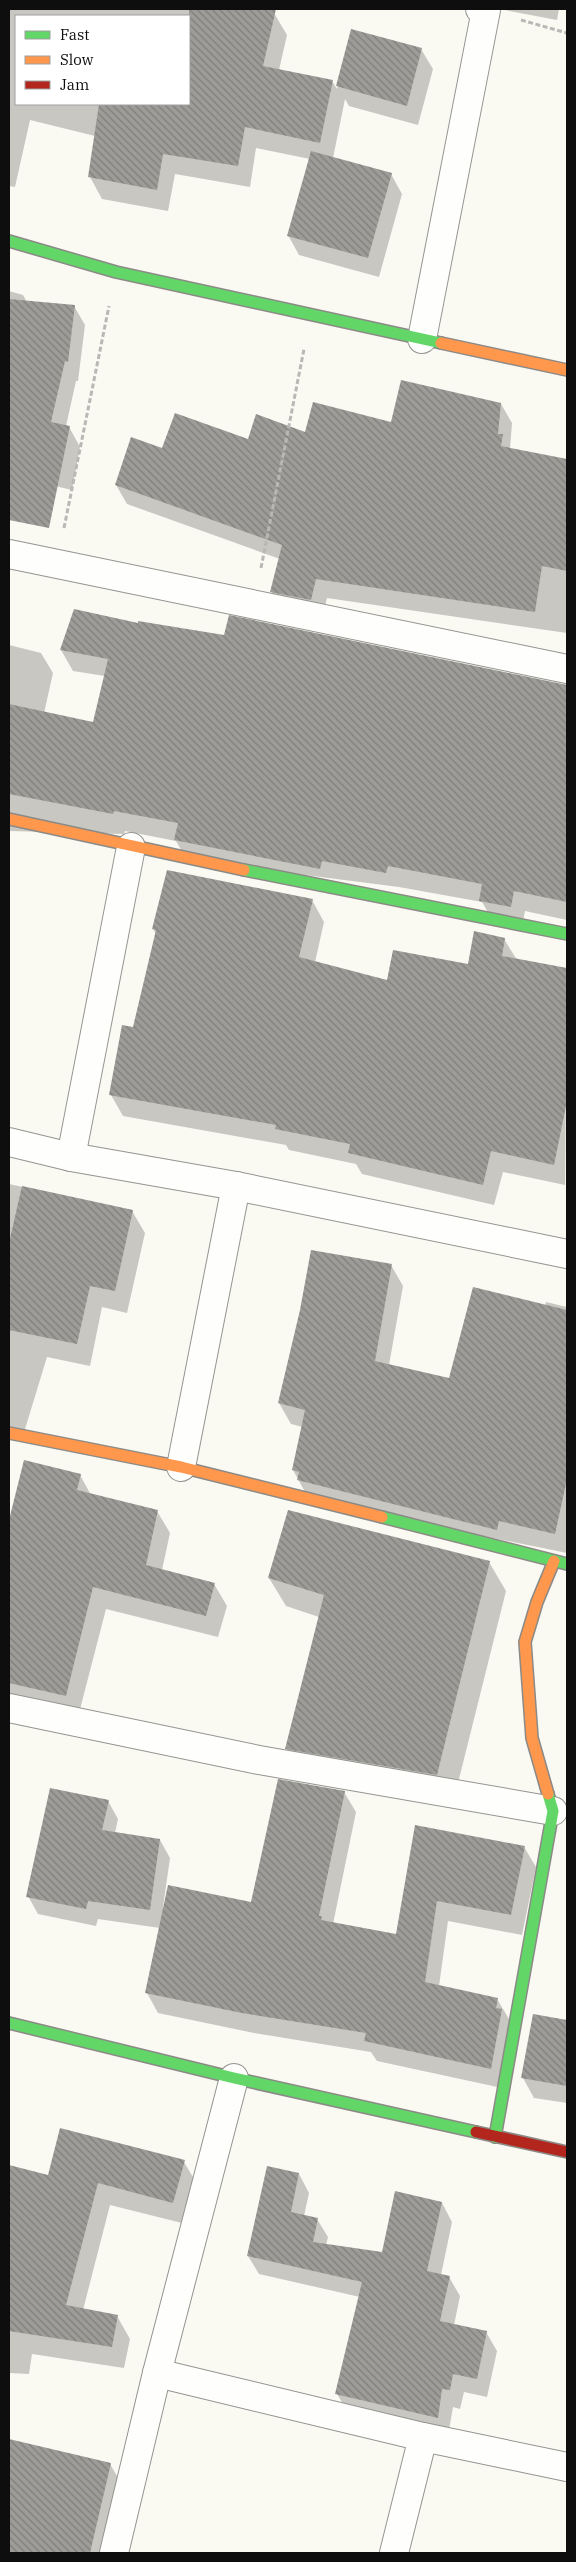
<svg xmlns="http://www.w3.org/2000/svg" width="576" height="2562" font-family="'IBM Plex Serif',serif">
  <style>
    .shadow { fill: #0003; fill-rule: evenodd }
    .building { fill: url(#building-back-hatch) }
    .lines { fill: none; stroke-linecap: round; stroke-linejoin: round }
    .street-casing { stroke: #949491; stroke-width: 30 }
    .fast-casing { stroke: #8b8a87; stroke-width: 14 }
    .slow-casing { stroke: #8b8a87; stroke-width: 14 }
    .jam-casing { stroke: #8b8a87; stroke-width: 14 }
    .path { stroke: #b8b8b6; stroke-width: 3; stroke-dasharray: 5 2.5; stroke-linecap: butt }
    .street { stroke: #fefefd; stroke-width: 28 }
    .fast { stroke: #63d668; stroke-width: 11 }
    .slow { stroke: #ff974d; stroke-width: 11 }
    .jam { stroke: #b3261e; stroke-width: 11 }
  </style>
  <defs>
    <pattern id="building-back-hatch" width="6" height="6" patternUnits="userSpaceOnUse" patternTransform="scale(1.25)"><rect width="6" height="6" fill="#9e9c98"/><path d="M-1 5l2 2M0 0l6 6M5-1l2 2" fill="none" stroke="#7f7e7a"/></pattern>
  </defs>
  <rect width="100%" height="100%" fill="#faf9f2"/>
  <!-- shadow -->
  <g class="shadow">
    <path d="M 9,9 L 254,9 L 274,13 L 287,35 L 279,70 L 332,81 L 337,89 L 352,31 L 421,49 L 433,69 L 418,125 L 349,106 L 345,99 L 333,158 L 391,174 L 402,194 L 379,277 L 299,255 L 288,235 L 310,159 L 256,148 L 250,187 L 175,174 L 168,211 L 102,199 L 90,177 L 95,136 L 30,120 L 15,187 L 9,186 ZM 16,16 L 189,16 L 189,104 L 16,104 Z"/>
    <path d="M 499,9 L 559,9 L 557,20 Z"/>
    <path d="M 9,291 L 23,295 L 27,302 L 74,306 L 85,325 L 78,381 L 76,381 L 66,426 L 69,427 L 80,447 L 72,490 L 9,475 Z"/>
    <path d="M 501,404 L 512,423 L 510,449 L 567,460 L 567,633 L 327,598 L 322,619 L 283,611 L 272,592 L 280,559 L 127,504 L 116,485 L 163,450 L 392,423 Z"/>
    <path d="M 74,611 L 139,625 L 225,636 L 230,617 L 567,687 L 567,920 L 525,911 L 522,927 L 493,921 L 482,902 L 399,887 L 187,860 L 176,841 L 125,831 L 124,834 L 9,831 L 9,645 L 41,653 L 53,673 L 44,713 L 94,724 L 105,676 L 73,671 L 61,650 Z"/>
    <path d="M 312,900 L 324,922 L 315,962 L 388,981 L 469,966 L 504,939 L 517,960 L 567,969 L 565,1185 L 503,1172 L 494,1205 L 362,1174 L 356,1164 L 289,1150 L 286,1145 L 123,1116 L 111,1095 L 134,1028 L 156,934 L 153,929 Z"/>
    <path d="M 9,1184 L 132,1211 L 145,1233 L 127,1313 L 102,1307 L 90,1366 L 47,1357 L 22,1439 L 9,1436 Z"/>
    <path d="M 391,1265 L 403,1286 L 389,1365 L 450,1380 L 545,1306 L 546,1302 L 567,1307 L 567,1553 L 310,1501 L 293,1470 L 303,1427 L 291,1424 L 279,1403 Z"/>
    <path d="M 25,1462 L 80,1475 L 91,1495 L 157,1511 L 170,1533 L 162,1570 L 214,1584 L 227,1606 L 218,1637 L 106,1609 L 78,1717 L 9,1701 L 9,1525 Z"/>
    <path d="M 489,1562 L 506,1591 L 453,1803 L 303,1777 L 287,1749 L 319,1617 L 286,1606 L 269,1578 Z"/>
    <path d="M 344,1792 L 356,1812 L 333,1924 L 397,1936 L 416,1826 L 524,1847 L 536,1867 L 522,1935 L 448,1921 L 439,1986 L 497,1999 L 509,2019 L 502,2088 L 377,2061 L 371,2052 L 254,2033 L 158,2013 L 147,1993 L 160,1928 L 98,1919 L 96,1926 L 38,1914 L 28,1896 L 108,1801 L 118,1819 L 115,1833 L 160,1840 L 170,1858 L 163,1907 L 252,1904 Z"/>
    <path d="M 534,2016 L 567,2022 L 567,2103 L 534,2098 L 523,2078 Z"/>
    <path d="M 184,2162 L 197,2184 L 186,2224 L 110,2205 L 83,2310 L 117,2316 L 130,2339 L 124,2368 L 32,2354 L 29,2374 L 9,2373 L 9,2166 L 49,2176 Z"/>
    <path d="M 299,2174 L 309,2193 L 304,2216 L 317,2219 L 328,2237 L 326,2245 L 383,2253 L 442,2203 L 452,2222 L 441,2275 L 449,2277 L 460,2296 L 454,2325 L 486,2332 L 497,2351 L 487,2397 L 464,2392 L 460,2409 L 453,2407 L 448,2436 L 348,2412 L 337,2394 L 360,2297 L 259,2274 L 248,2256 Z"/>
    <path d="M 9,2447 L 110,2464 L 121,2483 L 105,2553 L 9,2553 Z"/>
  </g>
  <!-- building -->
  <g class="building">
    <path d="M 189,9 L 276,9 L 263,66 L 333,80 L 320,143 L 245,127 L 238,166 L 163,154 L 157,190 L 88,177 L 99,104 L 189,104 Z"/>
    <path d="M 351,29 L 422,48 L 407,106 L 336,86 Z"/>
    <path d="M 311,151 L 392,173 L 368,258 L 287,236 Z"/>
    <path d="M 9,299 L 75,305 L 68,362 L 65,361 L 51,422 L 70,426 L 49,528 L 9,520 Z"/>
    <path d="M 401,380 L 501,403 L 498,434 L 503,434 L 501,446 L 567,459 L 567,571 L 542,566 L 535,612 L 316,579 L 311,600 L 270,592 L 282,545 L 115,485 L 131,437 L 162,448 L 175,413 L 248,439 L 256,414 L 305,432 L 313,402 L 391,422 Z"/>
    <path d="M 74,609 L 138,623 L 138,621 L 224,635 L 229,615 L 567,685 L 567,902 L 514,891 L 511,907 L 479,901 L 482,884 L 388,866 L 386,873 L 322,861 L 320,869 L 174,840 L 178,823 L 114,811 L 113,814 L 9,794 L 9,704 L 93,722 L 108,659 L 60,650 Z"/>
    <path d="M 167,870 L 313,899 L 299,957 L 387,980 L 393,950 L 468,964 L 474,931 L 505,938 L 502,956 L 567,968 L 567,1101 L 554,1165 L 491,1151 L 483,1185 L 348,1153 L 350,1144 L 275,1129 L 276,1125 L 109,1095 L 122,1025 L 133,1027 L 156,930 L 152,929 Z"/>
    <path d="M 22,1186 L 133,1210 L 115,1291 L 90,1286 L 77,1344 L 9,1330 L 9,1243 Z"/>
    <path d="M 311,1250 L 392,1264 L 375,1361 L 449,1378 L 473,1287 L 567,1310 L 567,1479 L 555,1534 L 499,1521 L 497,1530 L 297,1480 L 299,1472 L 292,1470 L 305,1410 L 278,1403 L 300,1310 Z"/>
    <path d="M 24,1460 L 81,1474 L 77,1490 L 158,1510 L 146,1565 L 215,1583 L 206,1616 L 93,1587 L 66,1696 L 9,1683 L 9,1520 Z"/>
    <path d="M 288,1510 L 490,1561 L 437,1775 L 285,1749 L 324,1595 L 268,1578 Z"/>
    <path d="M 278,1779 L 345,1791 L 319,1916 L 322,1916 L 321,1920 L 396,1934 L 415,1825 L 525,1846 L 511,1915 L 437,1901 L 425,1982 L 498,1998 L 496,2008 L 502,2009 L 491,2069 L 364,2041 L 366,2033 L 242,2013 L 145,1993 L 168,1885 L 251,1902 Z"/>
    <path d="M 50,1788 L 109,1800 L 102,1830 L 160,1839 L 150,1910 L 88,1901 L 86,1909 L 26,1897 Z"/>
    <path d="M 533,2014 L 567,2020 L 567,2086 L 521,2078 Z"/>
    <path d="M 60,2128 L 185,2160 L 173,2203 L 98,2183 L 66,2305 L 118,2315 L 112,2347 L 9,2331 L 9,2165 L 48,2175 Z"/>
    <path d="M 267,2166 L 299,2173 L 291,2212 L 318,2218 L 313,2242 L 382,2252 L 395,2191 L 442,2202 L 427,2271 L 450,2276 L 440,2321 L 487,2331 L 477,2379 L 453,2374 L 450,2390 L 442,2389 L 438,2418 L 335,2394 L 362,2282 L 247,2256 Z"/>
    <path d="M 9,2439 L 111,2463 L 90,2553 L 9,2553 Z"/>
  </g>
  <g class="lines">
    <!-- street casing -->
    <g class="street-casing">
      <g id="street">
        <path d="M 422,339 L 486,10 L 480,9"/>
        <path d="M 9,554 L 567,669"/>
        <path d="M 9,1142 L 71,1157 L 236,1186 L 567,1254"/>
        <path d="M 71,1157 L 131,847"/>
        <path d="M 181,1467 L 236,1186"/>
        <path d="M 9,1708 L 259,1760 L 553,1811"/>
        <path d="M 157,2373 L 423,2437"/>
        <path d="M 114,2553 L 157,2373 L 234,2078"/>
        <path d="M 394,2553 L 423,2437 L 567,2467"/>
      </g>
    </g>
    <!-- fast casing -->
    <g class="fast-casing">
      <g id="fast">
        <path d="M 9,241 L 116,272 L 441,343"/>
        <path d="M 244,870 L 567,934"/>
        <path d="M 382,1517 L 567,1564"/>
        <path d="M 9,2023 L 234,2078 L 476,2132"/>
        <path d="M 495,2137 L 553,1811 L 548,1794"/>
      </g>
    </g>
    <!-- slow casing -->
    <g class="slow-casing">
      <g id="slow">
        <path d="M 441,343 L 567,370"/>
        <path d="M 9,819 L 244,870"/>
        <path d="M 9,1433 L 181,1467 L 382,1517"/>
        <path d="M 548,1794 L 532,1738 L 525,1642 L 537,1602 L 554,1561"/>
      </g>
    </g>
    <!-- jam casing -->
    <g class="jam-casing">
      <path id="jam" d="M 476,2132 L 567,2152"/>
    </g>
    <!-- path -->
    <g class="path">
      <path d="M 521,20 L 567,33"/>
      <path d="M 64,528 L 109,306"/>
      <path d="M 261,568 L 304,349"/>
    </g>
    <!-- street -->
    <use href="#street" class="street"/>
    <!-- fast -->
    <use href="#fast" class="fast"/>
    <!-- slow -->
    <use href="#slow" class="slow"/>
    <!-- jam -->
    <use href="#jam" class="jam"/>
  </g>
  <!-- border -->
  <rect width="576" height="2562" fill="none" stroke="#0e0e0e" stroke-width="20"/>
  <!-- legend -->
  <rect x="15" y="15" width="175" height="90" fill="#ffffff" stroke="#9f9f9f"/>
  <rect x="25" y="31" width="25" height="8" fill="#63d668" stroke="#9f9f9f"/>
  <text x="60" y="40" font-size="15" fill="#0e0e0e">Fast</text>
  <rect x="25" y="56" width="25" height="8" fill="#ff974d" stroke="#9f9f9f"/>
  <text x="60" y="65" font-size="15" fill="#0e0e0e">Slow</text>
  <rect x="25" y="81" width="25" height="8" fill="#b3261e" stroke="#9f9f9f"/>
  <text x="60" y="90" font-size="15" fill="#0e0e0e">Jam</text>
</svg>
